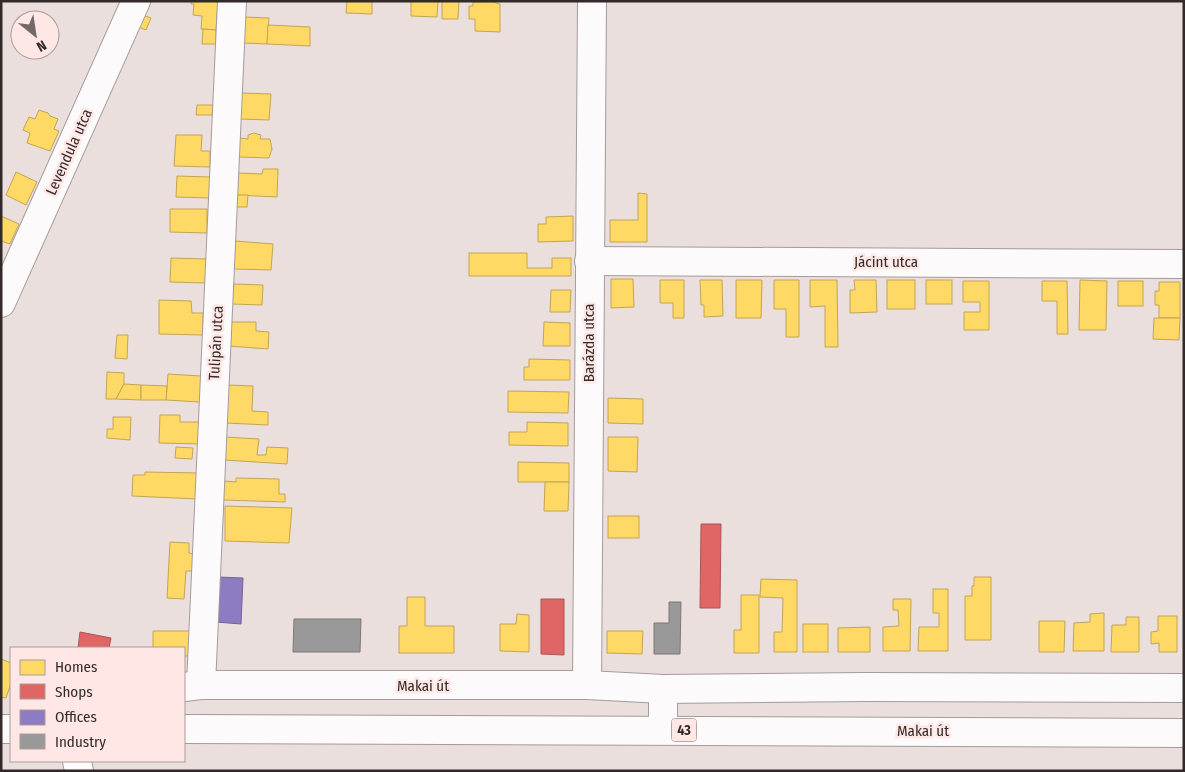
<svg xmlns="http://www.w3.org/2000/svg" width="1185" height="772" font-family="'Fira Sans Condensed',sans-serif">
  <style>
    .homes { fill: #ffd966; stroke: #c2a454 }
    .shops { fill: #e06666; stroke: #ac5454 }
    .offices { fill: #8e7cc3; stroke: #726395 }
    .industry { fill: #999; stroke: #7a7877 }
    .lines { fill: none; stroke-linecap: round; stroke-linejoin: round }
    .minor-casing { stroke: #a49b9a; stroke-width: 30 }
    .major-casing { stroke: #a49b9a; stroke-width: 30 }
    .minor { stroke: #fcfafa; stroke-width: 28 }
    .major { stroke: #fcfafa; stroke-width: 28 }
    .labels { text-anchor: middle; stroke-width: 5; stroke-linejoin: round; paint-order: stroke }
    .shield { fill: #fee7e5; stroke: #6f6361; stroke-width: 1 }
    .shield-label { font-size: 14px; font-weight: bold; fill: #322a29 }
    .street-label { font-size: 15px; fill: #322a29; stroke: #fee7e5 }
  </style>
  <rect width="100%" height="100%" fill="#ebdfde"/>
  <!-- homes -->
  <g class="homes">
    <path d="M 191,1 L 218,1 L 216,30 L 201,29 L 202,16 L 193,15 L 194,4 L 191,4 Z"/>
    <path d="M 347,1 L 372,1 L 372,14 L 346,13 Z"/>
    <path d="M 411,1 L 438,1 L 437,17 L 411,16 Z"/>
    <path d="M 442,1 L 459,1 L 458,19 L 442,19 Z"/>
    <path d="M 473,2 L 493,2 L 500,4 L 500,32 L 475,31 L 475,19 L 469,19 L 469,6 L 473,6 Z"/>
    <path d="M 137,13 L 151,18 L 146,30 L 133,25 Z"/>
    <path d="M 244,17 L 269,18 L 267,44 L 244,43 Z"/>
    <path d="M 268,25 L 310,27 L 310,46 L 267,44 Z"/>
    <path d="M 203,29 L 216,30 L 216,44 L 202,44 Z"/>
    <path d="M 241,93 L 271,94 L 269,120 L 240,119 Z"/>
    <path d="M 197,105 L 213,105 L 212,115 L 196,115 Z"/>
    <path d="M 39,110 L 48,113 L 50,116 L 58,119 L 54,129 L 59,131 L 50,151 L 27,143 L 30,133 L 23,130 L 29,117 L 35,119 Z"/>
    <path d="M 254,133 L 261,135 L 260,139 L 270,139 L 272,149 L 269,158 L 239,157 L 236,148 L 239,138 L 248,139 L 248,135 Z"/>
    <path d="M 176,135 L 202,135 L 201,151 L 210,151 L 210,167 L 174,166 Z"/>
    <path d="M 263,169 L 278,169 L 277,197 L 236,195 L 237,173 L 262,174 Z"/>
    <path d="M 16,172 L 37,182 L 26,205 L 6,195 Z"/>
    <path d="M 177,176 L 210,177 L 210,198 L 176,197 Z"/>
    <path d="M 638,193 L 647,194 L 647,242 L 610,242 L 610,220 L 638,220 Z"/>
    <path d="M 236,195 L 248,195 L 247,207 L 236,207 Z"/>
    <path d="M 170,209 L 207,209 L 207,233 L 170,232 Z"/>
    <path d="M 1,216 L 19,224 L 10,244 L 1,241 Z"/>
    <path d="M 573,216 L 573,241 L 538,242 L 538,224 L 546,224 L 546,217 Z"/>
    <path d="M 235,241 L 273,244 L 271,270 L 234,269 Z"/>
    <path d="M 469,253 L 527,253 L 527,268 L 552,268 L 552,258 L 571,258 L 571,276 L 469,276 Z"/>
    <path d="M 171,258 L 206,259 L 206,283 L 170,282 Z"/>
    <path d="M 611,279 L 633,279 L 634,307 L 611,308 Z"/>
    <path d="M 660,280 L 684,280 L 684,318 L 673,318 L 673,303 L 660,303 Z"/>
    <path d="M 700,280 L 722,280 L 723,316 L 704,317 L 704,305 L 701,305 Z"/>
    <path d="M 736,280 L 762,280 L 761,318 L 736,318 Z"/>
    <path d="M 774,280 L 799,280 L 799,337 L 786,337 L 786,309 L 774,309 Z"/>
    <path d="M 810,280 L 837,280 L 838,347 L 825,347 L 825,306 L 810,307 Z"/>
    <path d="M 854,280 L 876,280 L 877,312 L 850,313 L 850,290 L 855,290 Z"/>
    <rect x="887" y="280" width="28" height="29"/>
    <rect x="926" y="280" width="26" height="24"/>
    <path d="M 1080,280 L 1107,281 L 1106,330 L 1079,330 Z"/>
    <path d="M 963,281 L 989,281 L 989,330 L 964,330 L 964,312 L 980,312 L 980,302 L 963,302 Z"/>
    <path d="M 1042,281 L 1067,281 L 1068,334 L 1057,334 L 1057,301 L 1042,301 Z"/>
    <rect x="1118" y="281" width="25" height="25"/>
    <path d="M 1159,282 L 1180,282 L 1180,318 L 1159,318 L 1159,305 L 1155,305 L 1155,291 L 1159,291 Z"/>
    <path d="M 234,284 L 263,285 L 262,305 L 232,304 Z"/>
    <path d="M 551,290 L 571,290 L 570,312 L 550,312 Z"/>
    <path d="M 159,300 L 191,301 L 192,313 L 203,313 L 203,335 L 159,334 Z"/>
    <path d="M 1154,318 L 1180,318 L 1179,340 L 1153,339 Z"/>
    <path d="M 230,322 L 256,322 L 256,331 L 269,332 L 268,349 L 229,346 Z"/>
    <path d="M 544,322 L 570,323 L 570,346 L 543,346 Z"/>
    <path d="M 117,335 L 128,335 L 127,359 L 115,358 Z"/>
    <path d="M 529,359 L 570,360 L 570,380 L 524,380 L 524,367 L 529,367 Z"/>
    <path d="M 107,372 L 124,373 L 124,384 L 116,399 L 106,399 Z"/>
    <path d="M 168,374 L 201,376 L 200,402 L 166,400 Z"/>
    <path d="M 124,384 L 141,385 L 141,400 L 116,399 Z"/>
    <path d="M 141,385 L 167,386 L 166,400 L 141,400 Z"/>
    <path d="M 228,385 L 253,386 L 252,411 L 268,412 L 268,425 L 226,423 Z"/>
    <path d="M 508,391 L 569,392 L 568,413 L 508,412 Z"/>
    <path d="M 608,398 L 643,399 L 643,424 L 608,423 Z"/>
    <path d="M 160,415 L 180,415 L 180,422 L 199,422 L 199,444 L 159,443 Z"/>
    <path d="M 113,417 L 131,417 L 130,440 L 107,438 L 107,429 L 113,429 Z"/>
    <path d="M 527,422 L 568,423 L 568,446 L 509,445 L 509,432 L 527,432 Z"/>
    <path d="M 225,437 L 259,439 L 257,455 L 266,455 L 267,447 L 288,448 L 287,464 L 225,460 Z"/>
    <path d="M 608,437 L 638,437 L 637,472 L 608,471 Z"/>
    <path d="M 176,447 L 193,448 L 192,459 L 175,458 Z"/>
    <path d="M 518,462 L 569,463 L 569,482 L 518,482 Z"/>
    <path d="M 145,472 L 198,473 L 197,499 L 132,496 L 133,475 L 145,475 Z"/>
    <path d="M 236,478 L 279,479 L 279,494 L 285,494 L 285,502 L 223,500 L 224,481 L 236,482 Z"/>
    <path d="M 545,482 L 569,482 L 568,511 L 544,511 Z"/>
    <path d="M 225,506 L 292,508 L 289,543 L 225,541 Z"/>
    <rect x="608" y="516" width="31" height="22"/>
    <path d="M 170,542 L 189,543 L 189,553 L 194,554 L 194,571 L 186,571 L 184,599 L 167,598 Z"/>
    <path d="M 974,577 L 991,577 L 991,640 L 965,640 L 965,596 L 972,596 L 972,586 L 974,586 Z"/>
    <path d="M 761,579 L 797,580 L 797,652 L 774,652 L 774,632 L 782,632 L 783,598 L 760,597 Z"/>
    <path d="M 933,589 L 948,589 L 948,651 L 918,651 L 919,627 L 939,627 L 939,613 L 933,613 Z"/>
    <path d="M 741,595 L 759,595 L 759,653 L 734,653 L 734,630 L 741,630 Z"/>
    <path d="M 407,597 L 425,597 L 425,626 L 454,626 L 454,653 L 399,653 L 399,626 L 407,626 Z"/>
    <path d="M 893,599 L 911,599 L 910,651 L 883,651 L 883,627 L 899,626 L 898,610 L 893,610 Z"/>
    <path d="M 1104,613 L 1104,651 L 1073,651 L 1074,623 L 1090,622 L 1090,614 Z"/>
    <path d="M 517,614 L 529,615 L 529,652 L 500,651 L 500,624 L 516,624 Z"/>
    <path d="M 1158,616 L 1177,616 L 1177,652 L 1159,652 L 1159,643 L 1151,644 L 1151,632 L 1158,631 Z"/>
    <path d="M 1126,617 L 1139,617 L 1139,652 L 1111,652 L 1112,625 L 1126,625 Z"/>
    <path d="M 1039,621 L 1065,621 L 1064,652 L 1039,652 Z"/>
    <rect x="803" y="624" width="25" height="28"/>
    <path d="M 870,627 L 870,652 L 838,652 L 838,628 Z"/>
    <path d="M 153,631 L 190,631 L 190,656 L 184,656 L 184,648 L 153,648 Z"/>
    <path d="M 607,631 L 643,631 L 642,654 L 607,653 Z"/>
    <path d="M 1,659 L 11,663 L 11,683 L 6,698 L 1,697 Z"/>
  </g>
  <!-- shops -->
  <g class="shops">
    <path d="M 701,524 L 721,524 L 720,608 L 700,608 Z"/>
    <path d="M 541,599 L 564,599 L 564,655 L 541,654 Z"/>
    <path d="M 80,632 L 111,638 L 109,648 L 78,648 Z"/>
  </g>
  <!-- offices -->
  <path class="offices" d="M 218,577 L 243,578 L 241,624 L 216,622 Z"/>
  <!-- industry -->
  <g class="industry">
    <path d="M 669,602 L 681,602 L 680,654 L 654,654 L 654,623 L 669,623 Z"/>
    <path d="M 294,619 L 361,619 L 360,652 L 293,652 Z"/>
  </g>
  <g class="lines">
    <!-- minor casing -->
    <g class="minor-casing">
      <g id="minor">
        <path d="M 589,261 L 1184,264"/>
        <path d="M 1,303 L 136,1"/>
        <path d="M 201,685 L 232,1"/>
        <path d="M 587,685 L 592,1"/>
        <path d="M 184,687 L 201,685 L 587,685 L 663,689 L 865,687 L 1184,688"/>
        <path d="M 663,730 L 663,689"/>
        <path d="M 77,761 L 79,771"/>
      </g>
    </g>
    <!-- major casing -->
    <g class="major-casing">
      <g id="major">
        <path d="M 1,729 L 11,729"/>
        <path d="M 184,729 L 1184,733"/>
      </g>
    </g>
    <!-- minor -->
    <use href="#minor" class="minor"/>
    <!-- major -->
    <use href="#major" class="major"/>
  </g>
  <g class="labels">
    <!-- shield labels -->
    <rect class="shield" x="671.5" y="718.5" width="25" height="23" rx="4"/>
    <g class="shield-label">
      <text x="684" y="735">43</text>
    </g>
    <!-- street labels -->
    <g class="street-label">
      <text transform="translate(69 152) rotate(-66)" y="5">Levendula utca</text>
      <text x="886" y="267">Jácint utca</text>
      <text transform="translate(216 343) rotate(-87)" y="5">Tulipán utca</text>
      <text transform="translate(589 343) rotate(-90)" y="5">Barázda utca</text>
      <text x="423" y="691">Makai út</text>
      <text x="923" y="736">Makai út</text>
    </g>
  </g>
  <!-- border -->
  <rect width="1185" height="772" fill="none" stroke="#322a29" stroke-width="5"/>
  <!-- legend -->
  <rect x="10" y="647" width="175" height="115" fill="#fee7e5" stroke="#ac9b9a"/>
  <rect x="20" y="660" width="25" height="15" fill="#ffd966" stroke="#ac9b9a"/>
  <text x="55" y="672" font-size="15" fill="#322a29">Homes</text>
  <rect x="20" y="684" width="25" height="15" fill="#e06666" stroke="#ac9b9a"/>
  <text x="55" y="697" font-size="15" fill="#322a29">Shops</text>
  <rect x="20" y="710" width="25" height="15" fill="#8e7cc3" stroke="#ac9b9a"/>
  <text x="55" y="722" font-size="15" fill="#322a29">Offices</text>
  <rect x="20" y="734" width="25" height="15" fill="#999999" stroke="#ac9b9a"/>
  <text x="55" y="747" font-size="15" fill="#322a29">Industry</text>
  <!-- north arrow -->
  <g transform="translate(35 35) rotate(150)"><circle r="24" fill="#fee7e5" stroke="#ac9b9a"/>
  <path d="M0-4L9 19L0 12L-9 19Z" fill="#736968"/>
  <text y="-8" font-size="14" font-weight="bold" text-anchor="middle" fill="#322a29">N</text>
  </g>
</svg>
